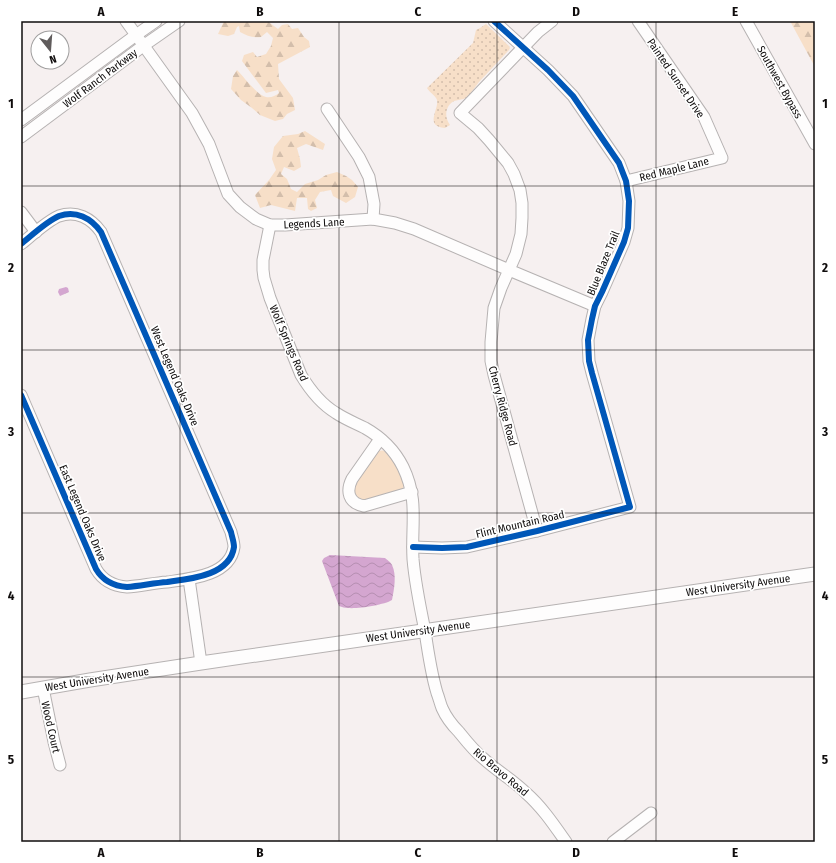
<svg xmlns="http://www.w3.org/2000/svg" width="836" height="863" font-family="'Fira Sans Condensed',sans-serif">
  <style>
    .green { fill: #f7dfc8 }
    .forest { fill: url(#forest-firs) }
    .park { fill: url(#park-dots) }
    .water { fill: url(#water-waves) }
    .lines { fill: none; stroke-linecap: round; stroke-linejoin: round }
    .minor-casing { stroke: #b6b2b2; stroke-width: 13 }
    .major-casing { stroke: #b6b2b2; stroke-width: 15 }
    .minor { stroke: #fefdfd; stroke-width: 11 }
    .major { stroke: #fefdfd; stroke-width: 13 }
    .cycleway-casing { stroke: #fff; stroke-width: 8 }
    .cycleway { stroke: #0057b8; stroke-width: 6 }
    .grid { fill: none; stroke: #0f0c0c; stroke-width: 1; stroke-opacity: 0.55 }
    .labels { text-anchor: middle; stroke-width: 3.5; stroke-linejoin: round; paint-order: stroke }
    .street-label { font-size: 11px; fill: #0f0c0c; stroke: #fff }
    .neatline { fill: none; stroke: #0f0c0c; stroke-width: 1.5 }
    .grid-label { font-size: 13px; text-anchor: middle; font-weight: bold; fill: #0f0c0c }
  </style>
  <defs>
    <pattern id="forest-firs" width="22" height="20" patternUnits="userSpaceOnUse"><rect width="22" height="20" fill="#f7dfc8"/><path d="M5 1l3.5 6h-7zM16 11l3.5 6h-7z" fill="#d3beab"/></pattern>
    <pattern id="park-dots" width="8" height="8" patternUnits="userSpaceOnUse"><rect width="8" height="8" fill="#f7dfc8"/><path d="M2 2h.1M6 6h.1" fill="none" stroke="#d3beab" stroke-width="1.8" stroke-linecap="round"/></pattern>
    <pattern id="water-waves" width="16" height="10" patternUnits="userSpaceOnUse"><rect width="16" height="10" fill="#d4a6d0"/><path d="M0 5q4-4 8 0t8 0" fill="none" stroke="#b58eb1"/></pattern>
  </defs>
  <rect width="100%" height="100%" fill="#f6f0f0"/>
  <!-- green -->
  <path class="green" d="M 378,451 C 380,451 382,450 384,451 C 391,454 406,480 404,486 C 403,488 401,490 400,491 L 367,501 L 360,500 L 354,494 L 354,487 L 355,484 Z"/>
  <!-- forest -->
  <g class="forest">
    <path d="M 224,21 L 267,21 L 270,23 L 278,29 L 282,25 L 288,24 L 292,29 L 298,28 L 304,37 L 309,41 L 310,47 L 278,64 L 279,79 L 293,98 L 295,110 L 287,114 L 283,119 L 275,121 L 260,115 L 252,108 L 241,100 L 231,89 L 233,76 L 237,70 C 244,77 257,95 266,97 C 271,98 275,96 279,93 L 278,90 L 266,93 L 242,61 L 244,55 L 253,52 L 257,57 L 266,54 L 271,46 L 273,38 L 267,32 L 261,37 C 253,38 247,36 240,32 L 239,26 L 237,27 L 234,34 L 228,36 L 218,34 Z"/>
    <path d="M 790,21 L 815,21 L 815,67 Z"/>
    <path d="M 305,131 L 325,144 L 323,150 L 306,144 L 297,148 L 300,159 L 301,167 L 294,171 L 284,167 L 281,174 L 287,179 L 291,189 L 297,192 L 305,184 L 318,180 L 326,175 L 337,172 L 346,176 L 352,180 L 358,187 L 355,197 L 346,203 L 333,196 L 331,190 L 320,192 L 315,200 L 317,208 L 311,211 L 308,209 L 307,198 L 297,198 L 295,211 L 271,205 L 260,208 L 255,195 L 269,180 L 276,170 L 272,159 L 274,147 L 283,136 L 298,134 Z"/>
  </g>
  <!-- park -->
  <path class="park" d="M 486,24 L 509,46 L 510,48 L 509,50 C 499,61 489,71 479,82 C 475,87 471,93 467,97 C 461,102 454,97 448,107 C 445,113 446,119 450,125 L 445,128 C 424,126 439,110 437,100 C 436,96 429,92 427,88 L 473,43 L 476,30 L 480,28 Z"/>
  <!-- water -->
  <g class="water">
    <path d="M 66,287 L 68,288 L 69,292 L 60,296 L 58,292 L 59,289 Z"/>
    <path d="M 330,555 L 385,558 C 387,560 391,562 392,565 C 397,575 394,590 392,600 C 384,605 358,609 348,608 C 345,608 342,607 339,606 L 322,561 L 324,558 Z"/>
  </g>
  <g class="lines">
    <!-- minor casing -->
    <g class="minor-casing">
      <g id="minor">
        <path d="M 126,21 L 192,113 L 209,144 L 228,194 L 240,207 L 256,219 L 270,225 L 285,225 L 373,219 L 395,223 L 414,229 L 509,270 L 595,306"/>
        <path d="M 746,21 L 815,144"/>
        <path d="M 327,109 L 359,157 L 369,177 L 374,204 L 373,219"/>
        <path d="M 21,120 L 136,35 L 156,21"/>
        <path d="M 21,137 L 143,46 L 179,21"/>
        <path d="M 626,181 L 722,158 L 704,117 L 638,21"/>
        <path d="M 21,212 L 36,232"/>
        <path d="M 270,225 L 263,260 L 263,270 L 264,278 L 270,298 L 301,375 C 310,390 321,404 336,413 C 345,419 355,423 365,428 C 381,437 395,451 403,467 C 419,500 411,525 413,559 C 415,583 420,607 425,631 C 428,652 431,673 437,693 C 439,698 440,703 442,708 C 446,717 452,725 459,732 C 467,742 474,751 484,759 C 497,771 513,780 526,793 C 542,807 554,825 566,842"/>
        <path d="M 21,244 C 31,236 47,221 59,216 C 76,210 91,218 101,232 L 231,532 C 232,537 234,542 234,547 C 230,576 189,579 167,582 C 154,583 140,586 127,587 C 113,586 103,581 96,569 L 21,395"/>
        <path d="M 380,439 L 352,479 C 346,491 348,503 364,506 L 412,492"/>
        <path d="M 537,531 L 494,375 L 491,361 L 491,342 L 494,308 L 501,288 L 516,254 L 521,234 L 522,218 L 522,203 L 520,190 L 514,174 L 508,163 L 489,140 L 478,128 L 460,113 L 538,32 L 552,21"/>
        <path d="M 413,547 L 442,548 L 467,547 L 537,531 L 630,507 L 592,373 L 589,361 L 588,340 L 592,319 L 595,306 L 602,292 L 624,242 L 628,228 L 629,201 L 626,181 L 619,163 L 573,96 L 548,70 L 494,21"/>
        <path d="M 189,579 L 201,663"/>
        <path d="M 43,688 L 54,742 L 60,765"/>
        <path d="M 613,842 L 651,813"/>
      </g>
    </g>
    <!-- major casing -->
    <g class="major-casing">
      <path id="major" d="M 21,692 L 90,680 L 201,663 L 815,574"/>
    </g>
    <!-- minor -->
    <use href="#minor" class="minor"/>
    <!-- major -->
    <use href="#major" class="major"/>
    <!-- cycleway casing -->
    <g class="cycleway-casing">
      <g id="cycleway">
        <path d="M 21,244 C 31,236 47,221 59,216 C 76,210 91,218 101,232 L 231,532 C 232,537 234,542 234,547 C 230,576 189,579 167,582 C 154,583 140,586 127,587 C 113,586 103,581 96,569 L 21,395"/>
        <path d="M 413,547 L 442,548 L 467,547 L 537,531 L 630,507 L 592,373 L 589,361 L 588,340 L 592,319 L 595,306 L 602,292 L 624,242 L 628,228 L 629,201 L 626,181 L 619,163 L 573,96 L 548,70 L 494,21"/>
      </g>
    </g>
    <!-- cycleway -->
    <use href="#cycleway" class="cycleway"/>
  </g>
  <!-- grid -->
  <path class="grid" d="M 180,21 L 180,842M 339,21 L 339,842M 497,21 L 497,842M 656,21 L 656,842M 21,186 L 815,186M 21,350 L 815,350M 21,513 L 815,513M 21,677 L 815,677"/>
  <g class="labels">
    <!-- street labels -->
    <g class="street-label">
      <text transform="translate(100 78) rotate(-37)" y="4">Wolf Ranch Parkway</text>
      <text transform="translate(676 78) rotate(56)" y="4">Painted Sunset Drive</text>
      <text transform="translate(780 82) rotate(61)" y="4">Southwest Bypass</text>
      <text transform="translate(674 169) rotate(-14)" y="4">Red Maple Lane</text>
      <text transform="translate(314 223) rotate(-3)" y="4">Legends Lane</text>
      <text transform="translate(603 263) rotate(-68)" y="4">Blue Blaze Trail</text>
      <text transform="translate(289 343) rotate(67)" y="4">Wolf Springs Road</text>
      <text transform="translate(175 376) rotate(67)" y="4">West Legend Oaks Drive</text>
      <text transform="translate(503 406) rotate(75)" y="4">Cherry Ridge Road</text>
      <text transform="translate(83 513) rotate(67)" y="4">East Legend Oaks Drive</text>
      <text transform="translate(520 524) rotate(-13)" y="4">Flint Mountain Road</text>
      <text transform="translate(738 585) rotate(-8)" y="4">West University Avenue</text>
      <text transform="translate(418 631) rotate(-8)" y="4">West University Avenue</text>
      <text transform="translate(97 679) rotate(-9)" y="4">West University Avenue</text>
      <text transform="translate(51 727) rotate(77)" y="4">Wood Court</text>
      <text transform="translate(501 772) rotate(40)" y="4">Rio Bravo Road</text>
    </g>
  </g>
  <!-- border -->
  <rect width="836" height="863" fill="none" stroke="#ffffff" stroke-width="44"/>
  <!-- north arrow -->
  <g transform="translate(50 50) rotate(163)"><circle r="19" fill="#ffffff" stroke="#9f9e9e"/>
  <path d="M0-3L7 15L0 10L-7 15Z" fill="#605c5c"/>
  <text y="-6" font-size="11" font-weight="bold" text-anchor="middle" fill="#0f0c0c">N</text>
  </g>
  <rect x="22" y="22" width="792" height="819" class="neatline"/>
  <g class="grid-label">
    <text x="101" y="16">A</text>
    <text x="260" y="16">B</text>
    <text x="418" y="16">C</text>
    <text x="576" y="16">D</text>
    <text x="735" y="16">E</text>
    <text x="11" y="108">1</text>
    <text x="825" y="108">1</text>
    <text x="11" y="272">2</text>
    <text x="825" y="272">2</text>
    <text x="11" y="436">3</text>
    <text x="825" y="436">3</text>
    <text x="11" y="600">4</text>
    <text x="825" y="600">4</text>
    <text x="11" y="764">5</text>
    <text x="825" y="764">5</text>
    <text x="101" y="857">A</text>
    <text x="260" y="857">B</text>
    <text x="418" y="857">C</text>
    <text x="576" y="857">D</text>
    <text x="735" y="857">E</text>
  </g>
</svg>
